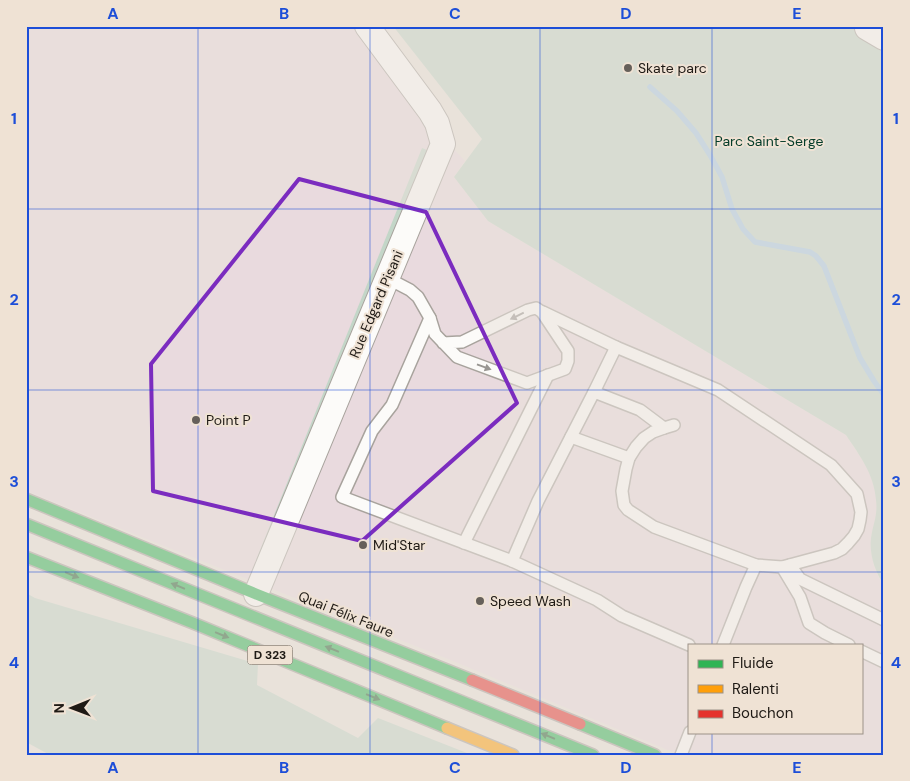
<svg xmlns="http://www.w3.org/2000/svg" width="910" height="781" font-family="'DM Sans',sans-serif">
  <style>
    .industrial { fill: #e9dade; fill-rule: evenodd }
    .green { fill: #c3d6c8 }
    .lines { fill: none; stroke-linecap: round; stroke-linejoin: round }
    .stream { stroke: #a8cae4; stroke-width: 5.5 }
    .lane-casing { stroke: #a8a39d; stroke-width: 14 }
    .street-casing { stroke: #a8a39d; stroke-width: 26 }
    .fast-casing { stroke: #a8a39d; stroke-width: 14 }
    .slow-casing { stroke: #a8a39d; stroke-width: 14 }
    .jam-casing { stroke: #a8a39d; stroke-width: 14 }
    .lane { stroke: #fcfbf9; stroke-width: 11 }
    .street { stroke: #fcfbf9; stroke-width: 24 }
    .fast { stroke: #30b455; stroke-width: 11 }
    .slow { stroke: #ff9f0a; stroke-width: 11 }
    .jam { stroke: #e5322d; stroke-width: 11 }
    .oneway { fill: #999692 }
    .oneway2 { fill: #275f32 }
    .marked { fill: none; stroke: #7b2cbf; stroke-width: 4; stroke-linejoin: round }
    .grid { fill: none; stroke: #1d4ed8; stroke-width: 1; stroke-opacity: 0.55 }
    .poi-dot { fill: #66605a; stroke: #efe2d4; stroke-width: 2 }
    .labels { text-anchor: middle; stroke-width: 4; stroke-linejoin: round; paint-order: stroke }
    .shield { fill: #efe2d4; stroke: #5d564e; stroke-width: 1 }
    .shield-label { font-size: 12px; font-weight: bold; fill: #1f1a15 }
    .poi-label { font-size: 14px; fill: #1f1a15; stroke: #efe2d4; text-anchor: start }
    .park-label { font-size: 14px; fill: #043c29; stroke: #efe2d4 }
    .street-label { font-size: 14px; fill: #1f1a15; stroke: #efe2d4 }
    .neatline { fill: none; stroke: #1d4ed8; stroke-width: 2 }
    .grid-label { font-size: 16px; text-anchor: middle; font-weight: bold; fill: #1d4ed8 }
  </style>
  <rect width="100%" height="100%" fill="#e9e2da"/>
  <!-- industrial -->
  <path class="industrial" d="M 26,26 L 358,26 L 444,139 L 465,161 L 454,177 L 488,221 L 846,435 L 867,467 L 875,489 L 877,501 L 877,513 L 871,538 L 871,552 L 874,566 L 879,578 L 884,585 L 884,755 L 684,755 L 670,751 L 453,661 L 26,491 ZM 689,645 L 861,645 L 861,732 L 689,732 Z"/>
  <!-- green -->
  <g class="green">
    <path d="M 393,26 L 868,26 L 884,45 L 884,585 C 875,572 869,554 871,538 C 873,524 878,515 876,500 C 874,474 860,456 846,435 L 488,221 L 454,177 L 482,139 Z"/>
    <path d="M 422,148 L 427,150 L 261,563 L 256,560 Z"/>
    <path d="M 26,593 L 35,598 L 258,664 L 257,685 L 358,738 L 378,718 L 472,755 L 50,755 L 26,742 Z"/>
  </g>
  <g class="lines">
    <!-- stream -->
    <path class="stream" d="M 650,87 L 677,111 L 696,133 L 710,155 L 722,177 L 732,209 L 743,229 L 755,242 L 810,252 L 816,256 L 824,266 L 860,358 L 874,381 L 884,395"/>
    <!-- lane casing -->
    <g class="lane-casing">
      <g id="lane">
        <path d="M 387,278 L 410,290 L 418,297 L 430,318 L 435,334 L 457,357 L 527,383 L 565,369 L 568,361 L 568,351 L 542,312 L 536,308 L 528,310 L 462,342 L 443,343"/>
        <path d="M 543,312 L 616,347"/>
        <path d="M 430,318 L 392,405 L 372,431 L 342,497 L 512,561"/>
        <path d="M 594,392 L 616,347 L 718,390 L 831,465 L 857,494 L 861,512 L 860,520 L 858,529 L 854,536 L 848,543 L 842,549 L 834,553 L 782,567 L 756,565 L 654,527 L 628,510 L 624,505 L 622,491 L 626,469 L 629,458 L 636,447 L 644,438 L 653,432 L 664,428 L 674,425"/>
        <path d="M 664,428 L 640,410 L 594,392 L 538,501 L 512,561 L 597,600 L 622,616 L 689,645"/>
        <path d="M 571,437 L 629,458"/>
        <path d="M 464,543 L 548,375"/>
        <path d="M 790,565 L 800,579 L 884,620"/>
        <path d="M 782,567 L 800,597 L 809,623 L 825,633 L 849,645"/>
        <path d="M 723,645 L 746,587 L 756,565"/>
        <path d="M 861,651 L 884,662"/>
        <path d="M 681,755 L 690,732"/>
      </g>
    </g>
    <!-- street casing -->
    <g class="street-casing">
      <g id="street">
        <path d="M 867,28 L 884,38"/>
        <path d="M 256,594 L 443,144 L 437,123 L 430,111 L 367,26"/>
      </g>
    </g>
    <!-- fast casing -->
    <g class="fast-casing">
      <g id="fast">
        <path d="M 26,499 L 256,594 L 472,680"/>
        <path d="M 26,524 L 593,755"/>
        <path d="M 26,557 L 193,623 L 447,728"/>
        <path d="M 580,724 L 655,755"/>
      </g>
    </g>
    <!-- slow casing -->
    <g class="slow-casing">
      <path id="slow" d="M 447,728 L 513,755"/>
    </g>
    <!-- jam casing -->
    <g class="jam-casing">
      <path id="jam" d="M 472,680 L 580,724"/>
    </g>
    <!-- lane -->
    <use href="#lane" class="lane"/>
    <!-- street -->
    <use href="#street" class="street"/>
    <!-- fast -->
    <use href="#fast" class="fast"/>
    <!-- slow -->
    <use href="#slow" class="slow"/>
    <!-- jam -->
    <use href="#jam" class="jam"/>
  </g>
  <!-- one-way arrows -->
  <defs><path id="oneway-solid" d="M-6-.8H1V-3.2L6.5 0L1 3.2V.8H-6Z" transform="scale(1.25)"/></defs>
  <g class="oneway">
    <use href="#oneway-solid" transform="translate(517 316) rotate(154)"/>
    <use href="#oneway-solid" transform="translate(484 367) rotate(20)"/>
  </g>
  <g class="oneway2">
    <use href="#oneway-solid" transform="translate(72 575) rotate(22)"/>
    <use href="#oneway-solid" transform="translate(178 586) rotate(-158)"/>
    <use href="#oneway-solid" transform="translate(222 635) rotate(22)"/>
    <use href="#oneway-solid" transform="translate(332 649) rotate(-158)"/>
    <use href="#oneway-solid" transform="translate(373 697) rotate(22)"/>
    <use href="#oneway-solid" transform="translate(548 736) rotate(-158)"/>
  </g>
  <!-- marked area -->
  <path d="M0 0H910V781H0ZM 299,179 L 426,212 L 517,403 L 362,541 L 153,491 L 151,364 Z" fill="#e9e2da" fill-opacity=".55" fill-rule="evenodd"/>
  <path class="marked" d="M 299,179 L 426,212 L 517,403 L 362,541 L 153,491 L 151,364 Z"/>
  <!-- grid -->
  <path class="grid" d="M 198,26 L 198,755M 370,26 L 370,755M 540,26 L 540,755M 712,26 L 712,645M 26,209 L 884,209M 26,390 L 884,390M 26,572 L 884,572M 712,732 L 712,755"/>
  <!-- markers -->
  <g class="poi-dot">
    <circle cx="628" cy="68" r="5"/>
    <circle cx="196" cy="420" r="5"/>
    <circle cx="363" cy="545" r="5"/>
    <circle cx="480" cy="601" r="5"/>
  </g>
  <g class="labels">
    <!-- shield labels -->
    <rect class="shield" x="247.5" y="645.5" width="45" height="19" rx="4"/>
    <g class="shield-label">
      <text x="270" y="659">D 323</text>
    </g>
    <!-- poi labels -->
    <g class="poi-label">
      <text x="638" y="73">Skate parc</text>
      <text x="206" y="425">Point P</text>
      <text x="373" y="550">Mid'Star</text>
      <text x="490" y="606">Speed Wash</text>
    </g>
    <!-- park labels -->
    <g class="park-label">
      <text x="769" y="146">Parc Saint-Serge</text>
    </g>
    <!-- street labels -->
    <g class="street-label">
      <text transform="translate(376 304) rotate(-67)" y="5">Rue Edgard Pisani</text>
      <text transform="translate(346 614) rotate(22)" y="5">Quai Félix Faure</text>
    </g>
  </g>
  <!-- border -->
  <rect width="910" height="781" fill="none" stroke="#efe2d4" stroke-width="55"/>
  <!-- legend -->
  <rect x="688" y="644" width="175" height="90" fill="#efe2d4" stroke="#9c9288"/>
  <rect x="698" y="660" width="25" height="8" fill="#30b455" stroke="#9c9288"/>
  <text x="732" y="668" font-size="15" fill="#1f1a15">Fluide</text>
  <rect x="698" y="685" width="25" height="8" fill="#ff9f0a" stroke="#9c9288"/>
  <text x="732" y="694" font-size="15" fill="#1f1a15">Ralenti</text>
  <rect x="698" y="710" width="25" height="8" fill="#e5322d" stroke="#9c9288"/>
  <text x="732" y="718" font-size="15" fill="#1f1a15">Bouchon</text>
  <!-- north arrow -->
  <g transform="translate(72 708) rotate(269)" stroke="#efe2d4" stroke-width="4" paint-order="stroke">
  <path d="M0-4L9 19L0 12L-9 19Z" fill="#1f1a15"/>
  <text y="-8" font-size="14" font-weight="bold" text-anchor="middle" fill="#1f1a15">N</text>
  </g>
  <rect x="28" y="28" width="854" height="726" class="neatline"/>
  <g class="grid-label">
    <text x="113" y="19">A</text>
    <text x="284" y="19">B</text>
    <text x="455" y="19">C</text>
    <text x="626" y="19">D</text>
    <text x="797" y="19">E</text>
    <text x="14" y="124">1</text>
    <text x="896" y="124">1</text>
    <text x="14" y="305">2</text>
    <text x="896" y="305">2</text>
    <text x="14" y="487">3</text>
    <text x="896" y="487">3</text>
    <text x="14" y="668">4</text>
    <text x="896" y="668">4</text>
    <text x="113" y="773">A</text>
    <text x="284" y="773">B</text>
    <text x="455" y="773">C</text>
    <text x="626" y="773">D</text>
    <text x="797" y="773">E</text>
  </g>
</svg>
